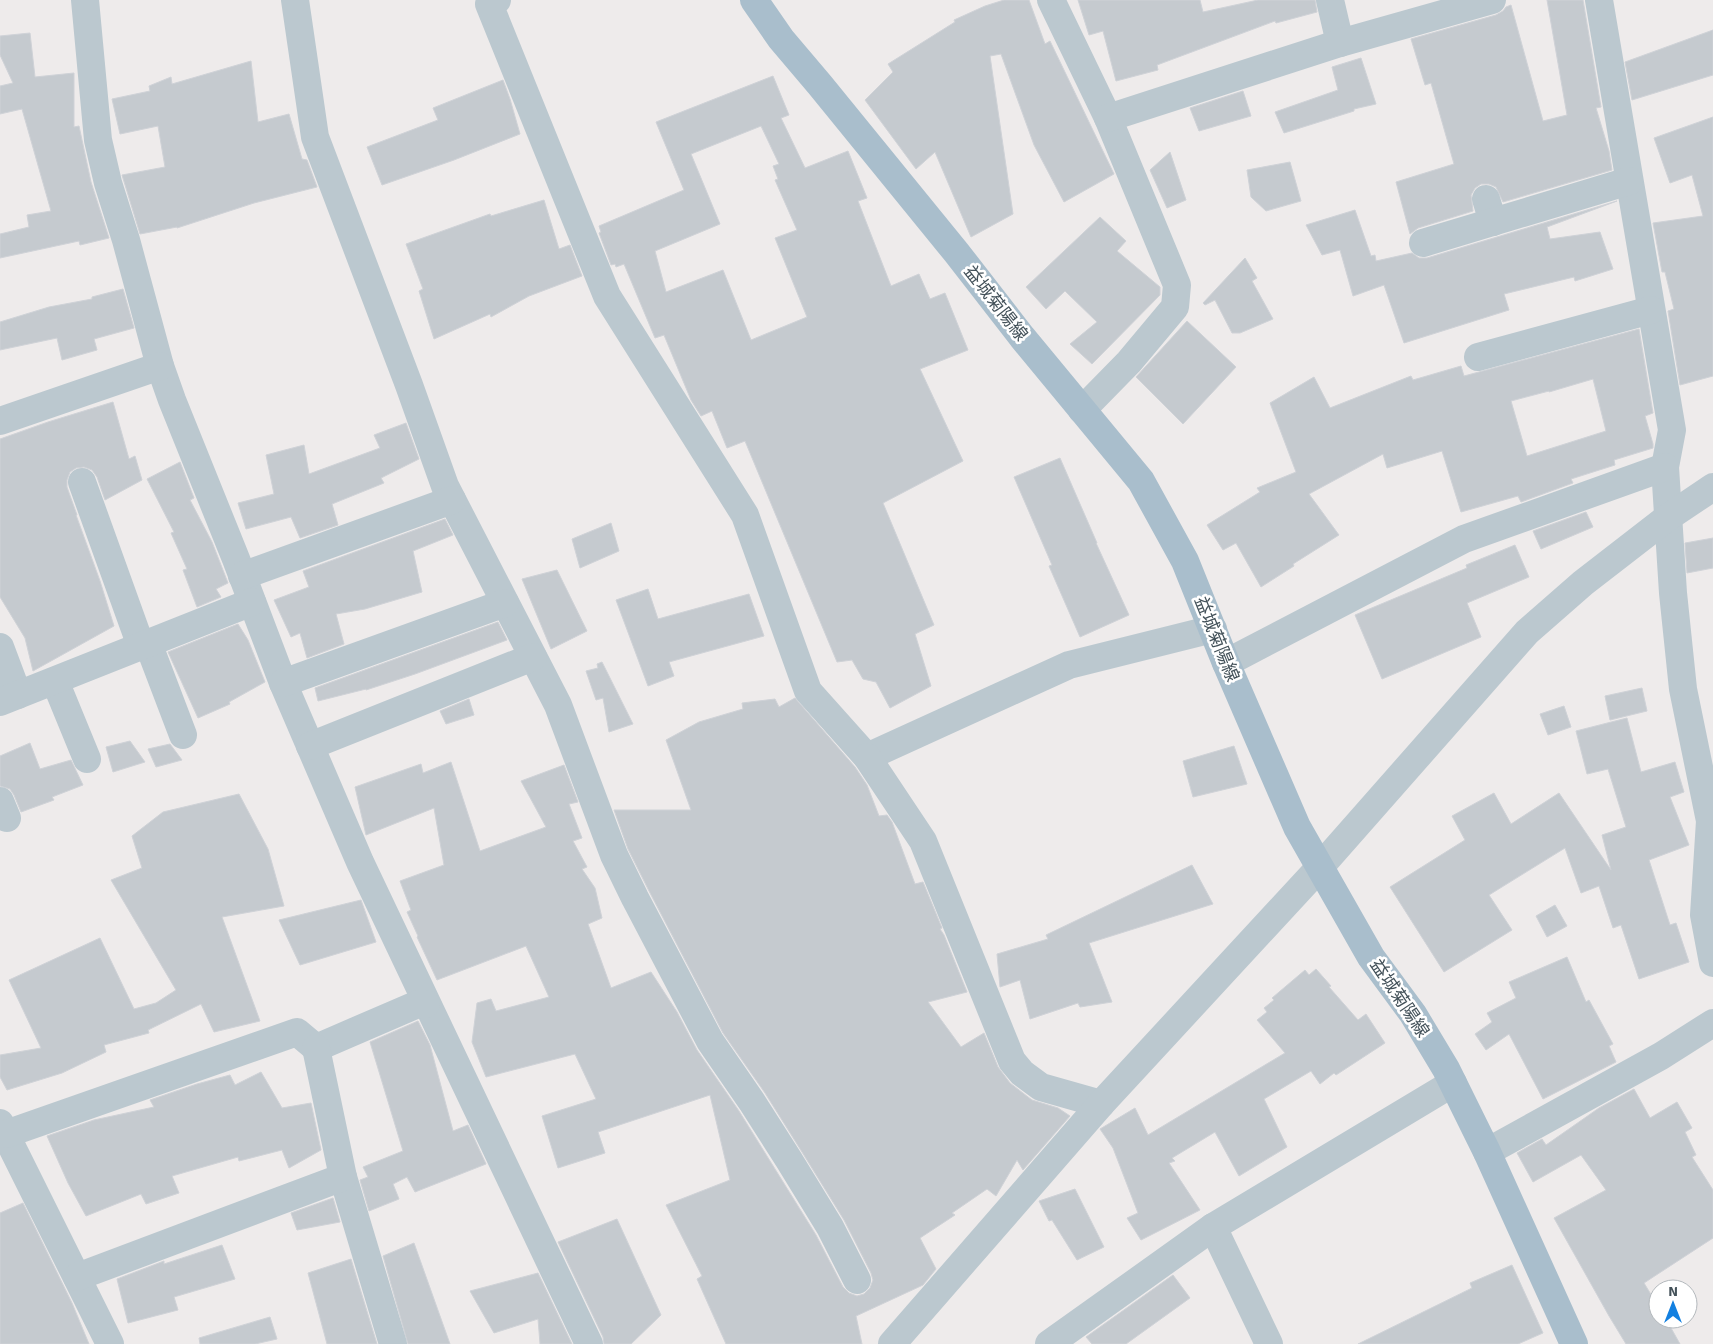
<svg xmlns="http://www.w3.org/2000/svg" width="1713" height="1344" font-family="Signika,'Noto Sans JP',sans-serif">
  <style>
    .building { fill: #c5cacf; stroke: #cfd2d7; fill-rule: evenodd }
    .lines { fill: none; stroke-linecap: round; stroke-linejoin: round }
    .minor { stroke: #bbc8cf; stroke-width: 28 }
    .major { stroke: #a9becc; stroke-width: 28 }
    .labels { text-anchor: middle; stroke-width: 5; stroke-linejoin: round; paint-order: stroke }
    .street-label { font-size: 18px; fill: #435159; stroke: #fff }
  </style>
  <rect width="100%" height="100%" fill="#eeebeb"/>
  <!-- building -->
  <g class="building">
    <path d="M 1004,0 L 1029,0 L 1045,44 L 1050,41 L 1114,174 L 1064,202 L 1034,145 L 1001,54 L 990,56 L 1013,214 L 971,237 L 935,152 L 916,169 L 865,100 L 893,72 L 888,64 L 955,22 L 954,20 L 985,6 Z"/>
    <path d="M 1078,0 L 1200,0 L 1203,12 L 1258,0 L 1315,0 L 1317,12 L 1276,23 L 1275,21 L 1157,65 L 1158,70 L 1116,81 L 1103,31 L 1089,35 Z"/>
    <path d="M 1547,0 L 1583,0 L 1601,107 L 1596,108 L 1609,151 L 1612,170 L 1503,202 L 1496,187 L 1489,184 L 1481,184 L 1475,188 L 1471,195 L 1473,211 L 1418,228 L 1410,234 L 1396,182 L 1454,164 L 1431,83 L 1425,85 L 1411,39 L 1496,15 L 1503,11 L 1506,7 L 1511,5 L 1543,121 L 1567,115 Z"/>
    <path d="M 1713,30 L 1713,75 L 1632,100 L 1625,62 Z"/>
    <path d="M 30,33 L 35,77 L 74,73 L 74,127 L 79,126 L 91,182 L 109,238 L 80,245 L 79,241 L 0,258 L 0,234 L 29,227 L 27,215 L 51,211 L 22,109 L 0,114 L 0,86 L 13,83 L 0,55 L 0,36 Z"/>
    <path d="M 1361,58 L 1376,104 L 1354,109 L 1354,111 L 1284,133 L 1275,112 L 1338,90 L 1332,67 Z"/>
    <path d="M 251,61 L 258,122 L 289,114 L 302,159 L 307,160 L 317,187 L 254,203 L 177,228 L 177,227 L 140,234 L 122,175 L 165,167 L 158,126 L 120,134 L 112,99 L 150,91 L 149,86 L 171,77 L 172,84 Z"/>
    <path d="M 773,76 L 789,115 L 781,118 L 805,168 L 848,151 L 867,198 L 858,201 L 891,286 L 919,274 L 930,299 L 945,293 L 968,350 L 920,369 L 963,461 L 883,503 L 934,625 L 915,634 L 931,686 L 890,708 L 876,682 L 863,679 L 852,660 L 837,662 L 745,441 L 727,448 L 712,411 L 701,416 L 691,400 L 664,335 L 655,338 L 624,264 L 616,267 L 615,264 L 611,265 L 599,233 L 601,232 L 599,226 L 684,190 L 656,122 ZM 761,126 L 779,164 L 773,166 L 778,179 L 775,180 L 797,230 L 775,238 L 807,317 L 751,340 L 723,270 L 666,292 L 655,251 L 720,224 L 691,154 Z"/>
    <path d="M 503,80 L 510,99 L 520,134 L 454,160 L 382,185 L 367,147 L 438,120 L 433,108 Z"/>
    <path d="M 1243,91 L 1251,116 L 1199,131 L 1190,108 Z"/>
    <path d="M 1713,117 L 1713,376 L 1680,385 L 1668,311 L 1674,309 L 1665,272 L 1662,272 L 1653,223 L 1703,216 L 1692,175 L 1670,183 L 1654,138 Z"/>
    <path d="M 1170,152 L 1186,200 L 1167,208 L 1150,170 Z"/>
    <path d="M 1290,162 L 1301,201 L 1266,211 L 1251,197 L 1247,170 Z"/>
    <path d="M 544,200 L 559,249 L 570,245 L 582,276 L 529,296 L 491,317 L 490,314 L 434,339 L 419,291 L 423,289 L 406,244 L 490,214 L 491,216 Z"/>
    <path d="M 1617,201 L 1547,227 L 1550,239 L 1600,232 L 1613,269 L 1575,281 L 1574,277 L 1504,294 L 1509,310 L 1404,343 L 1384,285 L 1353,296 L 1340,250 L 1322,255 L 1306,225 L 1355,210 L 1371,256 L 1375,255 L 1376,261 L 1412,253 L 1419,258 L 1427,258 Z"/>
    <path d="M 1100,217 L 1126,241 L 1117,251 L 1160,287 L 1160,295 L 1092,364 L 1070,344 L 1097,322 L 1065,291 L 1046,309 L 1026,287 Z"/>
    <path d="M 1245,258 L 1257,278 L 1252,281 L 1273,319 L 1240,333 L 1232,333 L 1215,300 L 1205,305 L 1203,303 Z"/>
    <path d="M 123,289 L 134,328 L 94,339 L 97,350 L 62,360 L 57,338 L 0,350 L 0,322 L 49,307 L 92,299 L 92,297 Z"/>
    <path d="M 1187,321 L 1236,367 L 1183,424 L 1136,377 Z"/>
    <path d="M 1639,329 L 1653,413 L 1645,416 L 1653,444 L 1653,448 L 1614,460 L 1615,465 L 1571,479 L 1573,483 L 1521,502 L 1518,496 L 1461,512 L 1442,451 L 1387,468 L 1383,454 L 1309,494 L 1339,535 L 1293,564 L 1294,566 L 1261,587 L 1236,543 L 1223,550 L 1207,525 L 1260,492 L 1257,488 L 1296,472 L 1270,403 L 1314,377 L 1330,408 L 1411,376 L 1413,380 L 1461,366 L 1464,376 ZM 1593,379 L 1606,431 L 1527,456 L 1511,401 L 1549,391 L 1549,392 Z"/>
    <path d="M 113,402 L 129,459 L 135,456 L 142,480 L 105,500 L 97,477 L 92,470 L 84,467 L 76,468 L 70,472 L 67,480 L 67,487 L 77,515 L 76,515 L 100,581 L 114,626 L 33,671 L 25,638 L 0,597 L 0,439 L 48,422 Z"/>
    <path d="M 406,423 L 419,459 L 381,478 L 384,483 L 332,504 L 338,525 L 300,538 L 291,517 L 246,529 L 238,503 L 274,494 L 266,455 L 304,445 L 309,474 L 380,448 L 374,435 Z"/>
    <path d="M 1060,458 L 1097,543 L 1096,543 L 1129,615 L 1080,637 L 1049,566 L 1052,565 L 1014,477 Z"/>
    <path d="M 180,462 L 194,498 L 190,500 L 212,542 L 228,583 L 216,589 L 221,597 L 197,607 L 183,570 L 187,569 L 171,533 L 174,532 L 147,479 Z"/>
    <path d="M 1586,512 L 1593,527 L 1541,549 L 1533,531 Z"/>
    <path d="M 445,519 L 453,535 L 413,551 L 422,592 L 365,609 L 336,614 L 344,644 L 307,658 L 300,633 L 291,637 L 274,600 L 309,587 L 303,571 Z"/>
    <path d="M 611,523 L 619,551 L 580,568 L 572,539 Z"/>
    <path d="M 1713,538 L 1713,568 L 1687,573 L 1685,543 Z"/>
    <path d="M 1515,545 L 1529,577 L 1467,603 L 1481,637 L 1382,679 L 1355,615 L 1467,568 L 1466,565 Z"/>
    <path d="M 557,570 L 587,631 L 551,649 L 522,579 Z"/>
    <path d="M 648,589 L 658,619 L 749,594 L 764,636 L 669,662 L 674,676 L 648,686 L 616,600 Z"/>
    <path d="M 498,622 L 507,640 L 415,674 L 366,690 L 366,689 L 318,701 L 315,688 Z"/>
    <path d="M 238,624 L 248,640 L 265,682 L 229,702 L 230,704 L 198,718 L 168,652 Z"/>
    <path d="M 602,662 L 633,724 L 609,732 L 603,698 L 596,700 L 586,671 L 598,668 L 597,664 Z"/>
    <path d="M 1642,688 L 1647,711 L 1610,720 L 1605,696 Z"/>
    <path d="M 795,698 L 855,767 L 867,785 L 879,816 L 887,815 L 892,822 L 915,884 L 923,882 L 942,928 L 940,929 L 944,935 L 967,992 L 928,1002 L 961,1047 L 984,1033 L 998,1067 L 1010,1083 L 1032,1100 L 1058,1108 L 1070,1116 L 1023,1170 L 1017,1160 L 996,1196 L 987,1189 L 952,1213 L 955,1215 L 920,1238 L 936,1269 L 923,1285 L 856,1316 L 862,1344 L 726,1344 L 697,1279 L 702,1276 L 666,1205 L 730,1180 L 710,1095 L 598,1132 L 605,1153 L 558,1168 L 542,1116 L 596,1099 L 575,1054 L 486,1077 L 472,1042 L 477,1003 L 491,999 L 496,1011 L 549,997 L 526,946 L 437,980 L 417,937 L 418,936 L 407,912 L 411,910 L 400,881 L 444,865 L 434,808 L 366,835 L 355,787 L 421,764 L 423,773 L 451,762 L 480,851 L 546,827 L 521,781 L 564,765 L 578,802 L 569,804 L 582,838 L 573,841 L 587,867 L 582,869 L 595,888 L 602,918 L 588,924 L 611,988 L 651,972 L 677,1012 L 697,1050 L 739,1111 L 816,1235 L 843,1287 L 849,1293 L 857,1296 L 864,1294 L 870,1288 L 873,1280 L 871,1273 L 844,1220 L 802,1152 L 765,1093 L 723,1033 L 649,891 L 628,849 L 614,810 L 691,810 L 666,740 L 699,722 L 743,709 L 742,703 L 775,699 L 779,707 Z"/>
    <path d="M 469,699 L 474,715 L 446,724 L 440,711 Z"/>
    <path d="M 1564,706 L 1571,727 L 1548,735 L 1540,714 Z"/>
    <path d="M 1627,718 L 1641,772 L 1675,762 L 1684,792 L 1670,797 L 1689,845 L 1649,860 L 1670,925 L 1676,923 L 1689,962 L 1639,979 L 1621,925 L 1613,928 L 1599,886 L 1581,893 L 1565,848 L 1489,895 L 1512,930 L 1444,972 L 1390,887 L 1465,840 L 1452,816 L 1494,793 L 1511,824 L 1559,793 L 1611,870 L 1602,835 L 1626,827 L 1608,769 L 1587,774 L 1576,731 Z"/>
    <path d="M 130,741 L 145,762 L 113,772 L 106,747 Z"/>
    <path d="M 30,743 L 40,769 L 71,760 L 83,785 L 52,797 L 54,800 L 21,812 L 14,795 L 10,789 L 0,786 L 0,756 Z"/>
    <path d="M 170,744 L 182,760 L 156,767 L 148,749 Z"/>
    <path d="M 1234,746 L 1247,784 L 1193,797 L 1183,761 Z"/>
    <path d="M 239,794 L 268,849 L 284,906 L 222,917 L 260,1021 L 214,1032 L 201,1004 L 148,1030 L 149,1033 L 104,1045 L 106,1052 L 62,1073 L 7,1090 L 0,1077 L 0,1055 L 41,1048 L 9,980 L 100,938 L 134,1009 L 156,1003 L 176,990 L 111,880 L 142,868 L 132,836 L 163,812 Z"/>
    <path d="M 1192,865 L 1213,904 L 1089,943 L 1112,1002 L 1080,1007 L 1078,1003 L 1030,1019 L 1020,980 L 1000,987 L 997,954 L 1048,939 L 1046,935 Z"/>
    <path d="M 361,900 L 376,942 L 300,965 L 279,920 Z"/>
    <path d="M 1555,905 L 1567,926 L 1547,937 L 1536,916 Z"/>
    <path d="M 1567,957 L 1586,1002 L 1589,1000 L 1613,1044 L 1609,1046 L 1616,1062 L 1543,1099 L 1509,1034 L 1486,1050 L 1475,1034 L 1492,1022 L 1487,1013 L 1516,998 L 1509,982 Z"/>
    <path d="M 1316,969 L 1331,986 L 1329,987 L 1358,1020 L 1366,1014 L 1385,1043 L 1336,1075 L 1334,1073 L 1320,1084 L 1311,1071 L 1264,1099 L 1287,1147 L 1239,1176 L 1215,1132 L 1172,1158 L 1175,1161 L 1169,1163 L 1200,1210 L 1141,1240 L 1127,1218 L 1138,1213 L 1113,1148 L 1100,1129 L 1135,1108 L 1148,1135 L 1285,1053 L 1257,1020 L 1267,1012 L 1264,1008 L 1274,1000 L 1272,998 L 1305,970 L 1309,975 Z"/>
    <path d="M 418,1021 L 430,1045 L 453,1131 L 468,1125 L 486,1164 L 415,1192 L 407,1177 L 393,1184 L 399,1199 L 369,1211 L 360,1180 L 368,1177 L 363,1167 L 403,1151 L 370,1042 Z"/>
    <path d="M 261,1072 L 282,1108 L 311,1103 L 321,1150 L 289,1168 L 282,1150 L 239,1161 L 238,1157 L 172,1176 L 179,1193 L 146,1204 L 141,1194 L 86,1216 L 68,1183 L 47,1136 L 94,1120 L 154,1107 L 150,1100 L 197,1084 L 230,1075 L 235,1085 Z"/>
    <path d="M 1634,1089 L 1650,1118 L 1677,1102 L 1692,1128 L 1685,1132 L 1696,1155 L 1692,1157 L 1713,1190 L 1713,1238 L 1644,1283 L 1658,1306 L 1658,1319 L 1666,1319 L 1680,1344 L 1626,1344 L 1609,1316 L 1554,1218 L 1606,1190 L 1581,1155 L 1533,1182 L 1517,1153 L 1542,1139 L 1546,1145 L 1599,1108 Z"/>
    <path d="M 1075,1189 L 1104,1247 L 1077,1260 L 1052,1220 L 1049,1221 L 1039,1201 Z"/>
    <path d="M 333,1198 L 340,1222 L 297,1230 L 291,1213 Z"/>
    <path d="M 23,1203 L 72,1303 L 89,1344 L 0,1344 L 0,1213 Z"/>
    <path d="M 617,1219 L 661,1315 L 631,1344 L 604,1344 L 603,1337 L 558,1242 Z"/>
    <path d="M 414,1243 L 450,1344 L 408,1344 L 383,1256 Z"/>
    <path d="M 222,1245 L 235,1279 L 174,1297 L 178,1310 L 128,1323 L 117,1279 L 164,1261 L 164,1264 Z"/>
    <path d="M 351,1259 L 377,1344 L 327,1344 L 308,1273 Z"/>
    <path d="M 1512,1265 L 1543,1333 L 1518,1344 L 1358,1344 L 1472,1288 L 1470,1283 Z"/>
    <path d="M 538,1273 L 572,1344 L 540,1344 L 538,1319 L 494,1333 L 470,1291 Z"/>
    <path d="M 1173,1275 L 1190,1298 L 1126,1344 L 1092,1344 L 1086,1337 Z"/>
    <path d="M 270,1317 L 277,1339 L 255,1344 L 200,1344 L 199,1338 Z"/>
  </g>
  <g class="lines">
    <!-- minor -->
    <g class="minor">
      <path d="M 85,0 L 98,140 L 108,183 L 126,240 L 160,366 L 172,400 L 236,559 L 283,683 L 360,862 L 589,1344"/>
      <path d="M 295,0 L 315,137 L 409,385 L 445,486 L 558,705 L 614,855 L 635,898 L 710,1041 L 752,1102 L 789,1160 L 830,1227 L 857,1280"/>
      <path d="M 497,0 L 489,4 L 607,296 L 745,515 L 808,691 L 867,757 L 1069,665 L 1213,629"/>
      <path d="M 1051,0 L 1108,118 L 1177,285 L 1175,307 L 1129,362 L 1082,410"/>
      <path d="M 1330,0 L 1340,43"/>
      <path d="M 1599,0 L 1672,430 L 1665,467 L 1673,593 L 1683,689 L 1710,821 L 1704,915 L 1713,963"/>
      <path d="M 1108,118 L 1340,43 L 1492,0"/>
      <path d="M 1486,199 L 1493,222"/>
      <path d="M 1423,243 L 1629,181"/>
      <path d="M 1478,357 L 1651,310"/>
      <path d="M 0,421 L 160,366"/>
      <path d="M 82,482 L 141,646"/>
      <path d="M 242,576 L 452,500"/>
      <path d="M 148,643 L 183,735"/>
      <path d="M 0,647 L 18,695"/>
      <path d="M 1226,663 L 1464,539 L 1665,467"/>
      <path d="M 55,681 L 87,759"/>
      <path d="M 283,683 L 505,603"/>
      <path d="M 0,702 L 252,602"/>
      <path d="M 310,746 L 533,657"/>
      <path d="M 867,757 L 923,841 L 1012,1061 L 1022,1073 L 1041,1087 L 1101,1104"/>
      <path d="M 0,801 L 7,818"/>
      <path d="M 0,1123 L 110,1344"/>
      <path d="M 6,1134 L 297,1032 L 316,1048 L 418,1004 L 426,1004"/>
      <path d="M 1487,1152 L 1661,1056 L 1713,1023"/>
      <path d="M 343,1177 L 393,1344"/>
      <path d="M 1213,1227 L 1269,1344"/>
      <path d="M 77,1277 L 343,1177 L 316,1048"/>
      <path d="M 892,1344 L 1101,1104 L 1320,867 L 1527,632 L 1583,583 L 1667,518 L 1713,487"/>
      <path d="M 1049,1344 L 1213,1227 L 1453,1083"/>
    </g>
    <!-- major -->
    <path class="major" d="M 754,0 L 781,39 L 820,85 L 956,252 L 1022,337 L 1141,481 L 1185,561 L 1226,663 L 1297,827 L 1371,957 L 1413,1014 L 1446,1069 L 1487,1152 L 1574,1344"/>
  </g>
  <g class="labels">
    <!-- street labels -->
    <g class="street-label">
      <text transform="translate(996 303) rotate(52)" y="6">益城菊陽線</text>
      <text transform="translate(1217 639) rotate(68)" y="6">益城菊陽線</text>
      <text transform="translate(1400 998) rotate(56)" y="6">益城菊陽線</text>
    </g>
  </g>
  <!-- north arrow -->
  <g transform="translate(1673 1304)"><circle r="24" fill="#ffffff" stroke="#b4b9bd"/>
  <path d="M0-4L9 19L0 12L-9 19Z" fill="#1380e0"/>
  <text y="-8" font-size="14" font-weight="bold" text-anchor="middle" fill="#435159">N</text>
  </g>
</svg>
